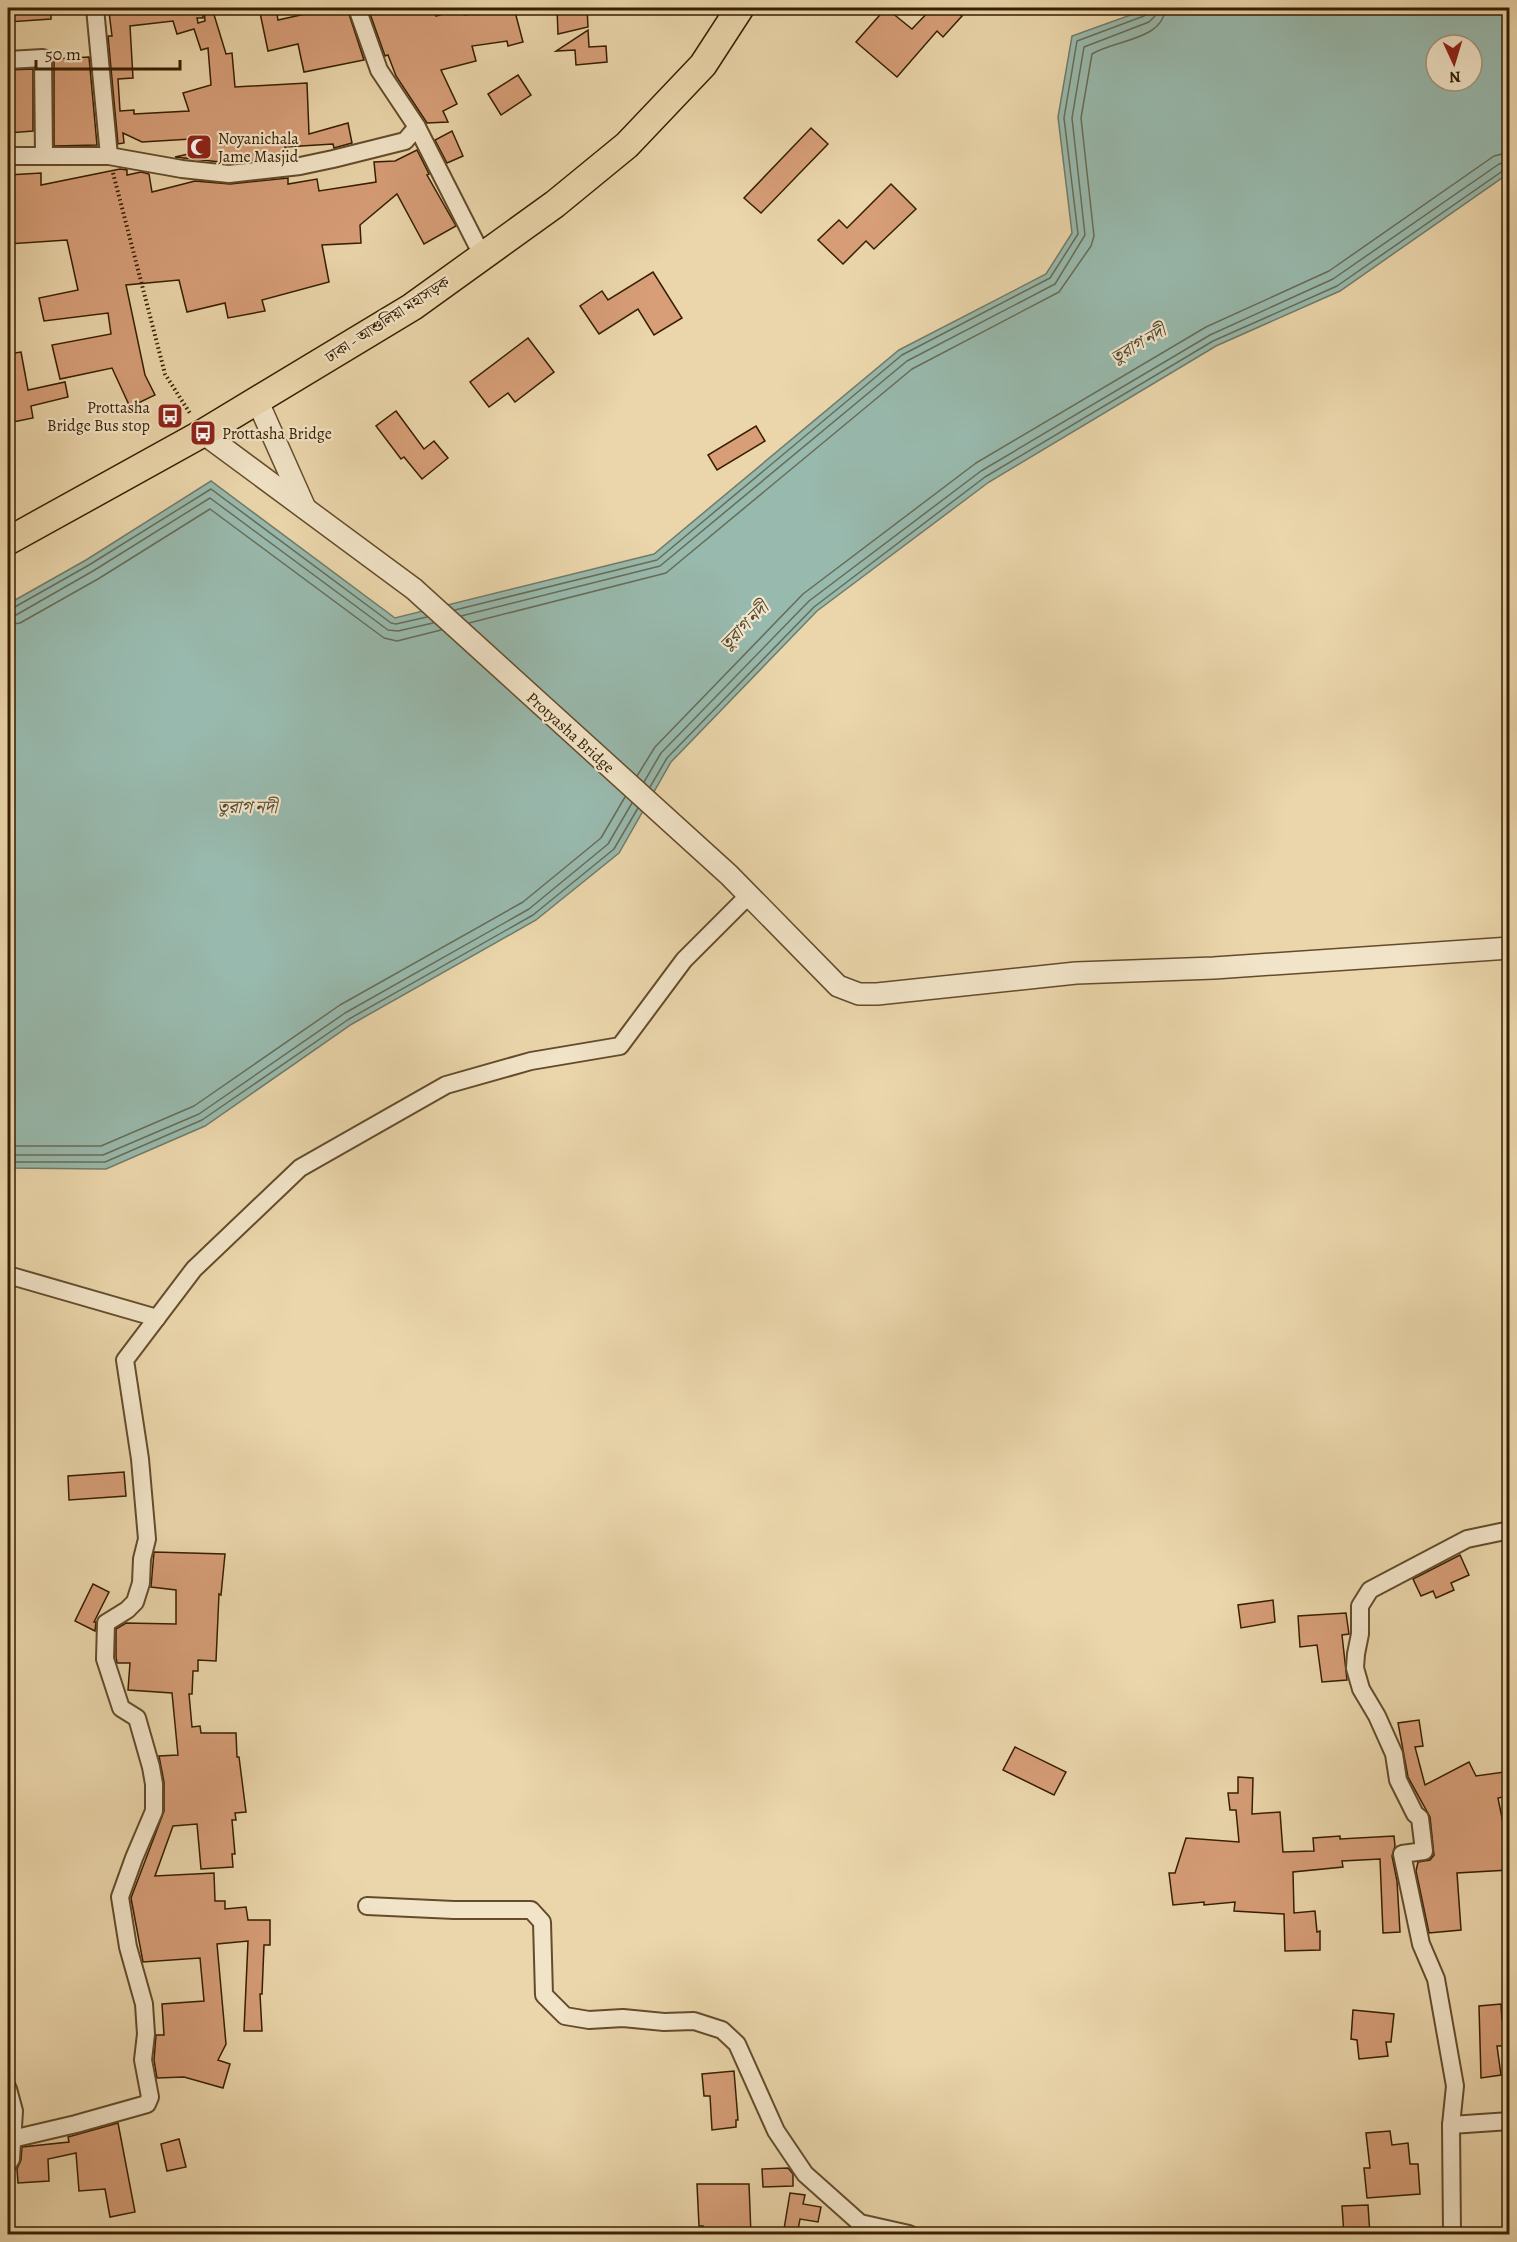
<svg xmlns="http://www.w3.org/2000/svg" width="1517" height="2242" font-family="Alegreya,'Noto Serif Bengali',serif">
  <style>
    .water { fill: #98b9ad; stroke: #717b68; stroke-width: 1.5; fill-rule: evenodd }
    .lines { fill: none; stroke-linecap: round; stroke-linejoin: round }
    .shore { stroke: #676c56; stroke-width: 1.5 }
    .building { fill: #d79e78; stroke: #361e00; stroke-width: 1.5; fill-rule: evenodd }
    .minor-casing { stroke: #634c2b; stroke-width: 20 }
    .tertiary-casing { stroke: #634c2b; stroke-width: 24 }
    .trunk-casing { stroke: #361e00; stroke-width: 30 }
    .path { stroke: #361e00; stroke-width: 4; stroke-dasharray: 1.5 3; stroke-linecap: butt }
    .minor { stroke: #f2e4c8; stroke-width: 16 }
    .tertiary { stroke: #f2e4c8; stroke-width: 21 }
    .trunk { stroke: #ebd6ab; stroke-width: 27 }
    .labels { text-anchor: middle; stroke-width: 4.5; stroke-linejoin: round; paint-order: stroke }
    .poi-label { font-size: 16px; fill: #361e00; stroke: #f2e4c8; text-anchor: start }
    .street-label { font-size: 16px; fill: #361e00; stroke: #f2e4c8 }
    .water-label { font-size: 18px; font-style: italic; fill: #534c34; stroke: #f2e4c8 }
  </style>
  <rect width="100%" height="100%" fill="#ebd6ab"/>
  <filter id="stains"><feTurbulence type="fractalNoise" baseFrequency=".00333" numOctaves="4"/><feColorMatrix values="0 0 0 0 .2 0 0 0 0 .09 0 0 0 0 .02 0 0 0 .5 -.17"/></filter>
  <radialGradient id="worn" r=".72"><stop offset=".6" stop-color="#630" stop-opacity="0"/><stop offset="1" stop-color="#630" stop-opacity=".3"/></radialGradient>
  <!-- water -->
  <path class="water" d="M 1150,8 L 1509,8 L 1509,173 L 1340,291 L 1216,346 L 989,482 L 817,611 L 671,762 L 619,853 L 536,920 L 352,1024 L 205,1126 L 106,1169 L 8,1168 L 8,604 L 86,560 L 211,481 L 395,618 L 654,554 L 899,350 L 1046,274 L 1072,233 L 1058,117 L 1072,36 ZM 1436,45 L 1472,45 L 1472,81 L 1436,81 Z"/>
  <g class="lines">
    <!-- shore -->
    <g class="shore">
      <path d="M 8,608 L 13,608 L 89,565 L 211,489 L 391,623 L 396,624 L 427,617"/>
      <path d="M 455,610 L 657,560 L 902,355 L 1050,278 L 1078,234 L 1064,118 L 1077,41 L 1144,16 L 1148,12 L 1149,8"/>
      <path d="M 8,616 L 16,615 L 93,571 L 210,498 L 388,630 L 398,631 L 433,623"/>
      <path d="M 461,616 L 660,566 L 907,361 L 1055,284 L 1085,235 L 1072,118 L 1084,47 L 1149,22 L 1155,16 L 1156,8"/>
      <path d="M 469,623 L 666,573 L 912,369 L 1059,292 L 1091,246 L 1094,236 L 1081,118 L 1092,54 C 1114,40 1164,40 1165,8"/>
      <path d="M 8,625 L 20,623 L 98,579 L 210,509 L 384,638 L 397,641 L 441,630"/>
      <path d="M 637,776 L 655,747 L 803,594 L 976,463 L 1206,327 L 1329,271 L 1494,156 L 1510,152"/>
      <path d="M 644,782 L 661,753 L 809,601 L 981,471 L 1210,335 L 1333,279 L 1499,164 L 1510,161"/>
      <path d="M 650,787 L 667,758 L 814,607 L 985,477 L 1213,341 L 1337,286 L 1504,170 L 1510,169"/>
      <path d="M 8,1146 L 101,1146 L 194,1106 L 340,1005 L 523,902 L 601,838 L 625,797"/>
      <path d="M 8,1155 L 103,1155 L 199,1114 L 345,1013 L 529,909 L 608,844 L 632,803"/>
      <path d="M 8,1162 L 105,1162 L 202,1120 L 349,1019 L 533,915 L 614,849 L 638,808"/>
    </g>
  </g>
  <!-- building -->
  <g class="building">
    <path d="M 8,8 L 51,8 L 51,19 L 8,22 Z"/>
    <path d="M 150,8 L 203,8 L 203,18 L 197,18 L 198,23 L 205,21 L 204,8 L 212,8 L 226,54 L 232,53 L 235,87 L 307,83 L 309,134 L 348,123 L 352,143 L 334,148 L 333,144 L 285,147 L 286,157 L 229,163 L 175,157 L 193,153 L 191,139 L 142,142 L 123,133 L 124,143 L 118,144 L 108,36 L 112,36 L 109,12 ZM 173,21 L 177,34 L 194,29 L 201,50 L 208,48 L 211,85 L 183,93 L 189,111 L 134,114 L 134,110 L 120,111 L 118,79 L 133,78 L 130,26 Z"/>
    <path d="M 259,8 L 276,8 L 278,20 L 332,8 L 347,8 L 364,60 L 304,72 L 298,44 L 268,51 Z"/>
    <path d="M 368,8 L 435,8 L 436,16 L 462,9 L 464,15 L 499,11 L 499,8 L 514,8 L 523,42 L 508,46 L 507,41 L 472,46 L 476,61 L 441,70 L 457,104 L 443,111 L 448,122 L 427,123 L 396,76 L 388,55 L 385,56 Z"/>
    <path d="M 557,8 L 587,8 L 588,27 L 558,34 Z"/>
    <path d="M 886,8 L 912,29 L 932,8 L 953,8 L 962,16 L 943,37 L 937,31 L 897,77 L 856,42 Z"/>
    <path d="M 588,30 L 589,47 L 606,46 L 607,62 L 576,65 L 575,50 L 556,51 Z"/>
    <path d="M 89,57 L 97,145 L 54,146 L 54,59 Z"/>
    <path d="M 33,69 L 33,131 L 8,133 L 8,70 Z"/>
    <path d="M 518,75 L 531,95 L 501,115 L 488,94 Z"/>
    <path d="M 811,128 L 828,144 L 761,213 L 744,198 Z"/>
    <path d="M 452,131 L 463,156 L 447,163 L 435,140 Z"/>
    <path d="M 417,150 L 429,174 L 427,175 L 456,226 L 424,244 L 397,194 L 360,225 L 361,243 L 322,245 L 329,282 L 262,300 L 265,311 L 228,318 L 225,303 L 187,312 L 179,280 L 126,285 L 145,375 L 155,395 L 130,407 L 112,368 L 60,379 L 52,345 L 111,334 L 108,313 L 44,321 L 39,298 L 78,290 L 67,240 L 8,244 L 8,175 L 41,173 L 41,185 L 120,169 L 127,170 L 127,175 L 141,172 L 149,174 L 152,192 L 195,181 L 230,184 L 288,178 L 288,184 L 317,179 L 319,191 L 376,182 L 374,162 L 395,161 Z"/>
    <path d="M 891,184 L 916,209 L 874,249 L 866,241 L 843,264 L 818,240 L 839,220 L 847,228 Z"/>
    <path d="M 653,272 L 682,318 L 654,335 L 638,309 L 599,334 L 580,306 L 602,291 L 608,300 Z"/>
    <path d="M 528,338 L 554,372 L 515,402 L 508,393 L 489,407 L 470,382 Z"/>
    <path d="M 21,352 L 28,390 L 65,382 L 68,397 L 31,406 L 33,418 L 8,423 L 8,354 Z"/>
    <path d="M 396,411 L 424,449 L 434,441 L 448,458 L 422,479 L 404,457 L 401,459 L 376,426 Z"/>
    <path d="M 756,426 L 765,441 L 717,470 L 708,455 Z"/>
    <path d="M 124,1472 L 126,1496 L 69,1500 L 68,1476 Z"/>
    <path d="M 154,1552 L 225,1554 L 221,1595 L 219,1594 L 216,1661 L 198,1660 L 198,1671 L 193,1671 L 192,1694 L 189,1694 L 192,1727 L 200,1726 L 201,1733 L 236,1733 L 237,1757 L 239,1757 L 246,1812 L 235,1813 L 236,1820 L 232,1820 L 235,1854 L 232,1854 L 233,1867 L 201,1869 L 197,1824 L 173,1826 L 155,1876 L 214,1873 L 215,1901 L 225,1901 L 225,1909 L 246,1907 L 248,1920 L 270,1920 L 270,1945 L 264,1945 L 262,1994 L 260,1994 L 262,2031 L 244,2031 L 248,1941 L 217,1944 L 226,2044 L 218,2060 L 230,2064 L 223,2088 L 184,2077 L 157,2078 L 154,2060 L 156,2035 L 164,2035 L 162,2004 L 204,2001 L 200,1958 L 143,1962 L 131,1898 L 164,1811 L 164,1782 L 159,1756 L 178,1755 L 172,1693 L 128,1690 L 130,1663 L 117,1663 L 116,1657 L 116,1629 L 126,1623 L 176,1624 L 176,1590 L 151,1587 Z"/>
    <path d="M 1460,1555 L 1469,1575 L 1451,1583 L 1454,1590 L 1436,1598 L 1433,1591 L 1421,1596 L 1413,1579 Z"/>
    <path d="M 93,1584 L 109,1592 L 94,1622 L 96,1622 L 95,1631 L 75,1621 Z"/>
    <path d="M 1273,1600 L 1275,1622 L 1241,1628 L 1238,1605 Z"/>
    <path d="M 1346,1613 L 1349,1634 L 1342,1635 L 1347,1680 L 1322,1682 L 1317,1645 L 1300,1647 L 1298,1616 Z"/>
    <path d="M 1419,1720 L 1423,1746 L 1415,1747 L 1425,1785 L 1469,1762 L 1476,1776 L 1504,1772 L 1508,1796 L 1498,1798 L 1504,1828 L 1509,1828 L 1509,1870 L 1457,1873 L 1461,1930 L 1429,1933 L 1416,1871 L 1418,1862 L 1430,1860 L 1434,1855 L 1430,1817 L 1408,1777 L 1398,1723 Z"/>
    <path d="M 1015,1747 L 1066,1772 L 1054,1795 L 1003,1770 Z"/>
    <path d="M 1238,1777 L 1253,1778 L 1252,1814 L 1280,1812 L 1283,1852 L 1314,1851 L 1313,1838 L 1340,1836 L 1340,1839 L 1394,1836 L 1395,1846 L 1392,1856 L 1397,1881 L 1400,1932 L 1383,1933 L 1380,1859 L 1342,1861 L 1343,1867 L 1293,1872 L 1294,1913 L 1315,1911 L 1317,1932 L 1320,1931 L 1320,1950 L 1285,1951 L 1284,1914 L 1234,1911 L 1235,1902 L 1204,1905 L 1204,1902 L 1173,1905 L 1169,1873 L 1175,1873 L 1186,1838 L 1239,1842 L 1236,1810 L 1230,1810 L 1228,1793 L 1238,1793 Z"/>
    <path d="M 1501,2004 L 1502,2020 L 1509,2020 L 1509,2046 L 1497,2046 L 1501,2075 L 1481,2078 L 1479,2006 Z"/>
    <path d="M 1353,2010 L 1394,2014 L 1391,2042 L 1386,2042 L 1388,2056 L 1359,2059 L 1357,2040 L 1351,2039 Z"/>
    <path d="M 734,2071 L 738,2120 L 736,2120 L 736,2127 L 712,2130 L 710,2096 L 704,2096 L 702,2074 Z"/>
    <path d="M 118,2123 L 135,2212 L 110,2217 L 105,2189 L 79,2191 L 76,2153 L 48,2159 L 49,2181 L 18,2183 L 17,2169 L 21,2160 L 22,2147 L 69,2142 L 68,2137 Z"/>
    <path d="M 1390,2131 L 1392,2145 L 1408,2143 L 1410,2164 L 1418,2164 L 1420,2194 L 1367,2198 L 1364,2168 L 1370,2168 L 1366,2133 Z"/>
    <path d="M 179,2139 L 186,2167 L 167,2171 L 161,2144 Z"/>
    <path d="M 788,2168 L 793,2174 L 793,2186 L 763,2187 L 762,2169 Z"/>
    <path d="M 697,2184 L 749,2184 L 751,2235 L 703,2235 L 703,2226 L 699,2226 Z"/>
    <path d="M 790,2193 L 805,2195 L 803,2204 L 821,2207 L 818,2222 L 800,2219 L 797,2235 L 783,2235 Z"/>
    <path d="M 1368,2205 L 1370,2235 L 1344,2235 L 1342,2206 Z"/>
  </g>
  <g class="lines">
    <!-- minor casing -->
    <g class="minor-casing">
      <g id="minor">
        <path d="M 95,8 L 109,156"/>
        <path d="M 357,8 L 379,70 L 417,127 L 482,255"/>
        <path d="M 8,60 L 43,58 L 44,155"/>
        <path d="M 8,156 L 109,156 L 182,169 L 229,174 L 300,166 L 333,159 L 405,141 L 417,127"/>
        <path d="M 8,1275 L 157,1318"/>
        <path d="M 367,1906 L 454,1910 L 531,1910 L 542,1922 L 544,1995 L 565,2016 L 589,2020 L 623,2018 L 664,2022 L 694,2021 L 722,2030 L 737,2044 L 776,2131 L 805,2174 L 860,2223 L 909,2234"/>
        <path d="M 8,2089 L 14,2111 L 11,2159 L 8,2164"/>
        <path d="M 1451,2125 L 1510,2121"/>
        <path d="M 12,2139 L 76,2124 L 147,2104 L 150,2097 L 143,2060 L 146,2034 L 144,2004 L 128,1947 L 120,1897 L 134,1858 L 154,1811 L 154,1784 L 151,1767 L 137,1718 L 121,1708 L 105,1659 L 106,1623 L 127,1610 L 135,1602 L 141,1583 L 142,1559 L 147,1539 L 140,1459 L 125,1360 L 194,1269 L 300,1168 L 446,1085 L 531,1061 L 620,1046 L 684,960 L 749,895"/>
        <path d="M 1452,2234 L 1451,2125 L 1455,2086 L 1436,1979 L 1421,1944 L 1402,1854 L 1424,1851 L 1420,1818 L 1415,1814 L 1398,1780 L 1394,1754 L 1377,1716 L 1361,1689 L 1355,1668 L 1356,1654 L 1360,1634 L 1360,1606 L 1370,1590 L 1467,1539 L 1510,1530"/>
      </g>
    </g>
    <!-- tertiary casing -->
    <g class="tertiary-casing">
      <g id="tertiary">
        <path d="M 257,400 L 305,508"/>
        <path d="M 203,433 L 414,589 L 729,875 L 838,986 L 859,994 L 877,994 L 1076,973 L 1214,968 L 1510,948"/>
      </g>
    </g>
    <!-- trunk casing -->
    <g class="trunk-casing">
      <path id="trunk" d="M 8,541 L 203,433 L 412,307 L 555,204 L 627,145 L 703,65 L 740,8"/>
    </g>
    <!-- path -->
    <path class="path" d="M 113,173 L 165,374 L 191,415"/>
    <!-- minor -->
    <use href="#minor" class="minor"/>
    <!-- tertiary -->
    <use href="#tertiary" class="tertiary"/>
    <!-- trunk -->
    <use href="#trunk" class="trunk"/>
  </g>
  <!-- icons -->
  <defs>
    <g id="mosque-square" transform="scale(1.35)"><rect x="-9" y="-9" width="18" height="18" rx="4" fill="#8f2418" stroke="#f2e4c8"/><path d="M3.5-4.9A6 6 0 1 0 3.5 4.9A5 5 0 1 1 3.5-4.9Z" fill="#fff"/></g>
    <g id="bus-square" transform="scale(1.35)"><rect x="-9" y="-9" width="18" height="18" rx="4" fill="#8f2418" stroke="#f2e4c8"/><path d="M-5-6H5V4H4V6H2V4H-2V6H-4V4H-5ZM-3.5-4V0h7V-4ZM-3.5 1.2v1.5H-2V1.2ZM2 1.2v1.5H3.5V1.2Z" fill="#fff"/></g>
  </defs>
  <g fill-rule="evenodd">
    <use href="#mosque-square" x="199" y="147"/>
    <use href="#bus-square" x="170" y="416"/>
    <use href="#bus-square" x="203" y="433"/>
  </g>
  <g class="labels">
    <!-- poi labels -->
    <g class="poi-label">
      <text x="218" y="144">Noyanichala<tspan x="218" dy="18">Jame Masjid</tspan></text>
      <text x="150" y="413" text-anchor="end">Prottasha<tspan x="150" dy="18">Bridge Bus stop</tspan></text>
      <text x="222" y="439">Prottasha Bridge</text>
    </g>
    <!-- street labels -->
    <g class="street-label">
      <text transform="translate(387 319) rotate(-33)" y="6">ঢাকা - আশুলিয়া মহাসড়ক</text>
      <text transform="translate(571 732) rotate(42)" y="6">Protyasha Bridge</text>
    </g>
    <!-- water labels -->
    <g class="water-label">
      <text transform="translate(1138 344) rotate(-30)" y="6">তুরাগ নদী</text>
      <text transform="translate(744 626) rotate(-45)" y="6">তুরাগ নদী</text>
      <text x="247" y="813">তুরাগ নদী</text>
    </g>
  </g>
  <!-- margin -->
  <rect width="1517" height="2242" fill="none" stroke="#ebd6ab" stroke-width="30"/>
  <rect x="9" y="9" width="1499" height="2224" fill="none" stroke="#361e00" stroke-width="3"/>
  <rect x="15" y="15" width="1487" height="2212" fill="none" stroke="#361e00" stroke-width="1.5"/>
  <!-- north arrow -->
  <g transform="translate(1454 63) rotate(176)"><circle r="28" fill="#f2e4c8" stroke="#a79578" stroke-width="1.5"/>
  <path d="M0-4.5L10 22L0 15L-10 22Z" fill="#8f2418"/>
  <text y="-9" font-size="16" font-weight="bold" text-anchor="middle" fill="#361e00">N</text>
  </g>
  <!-- scale -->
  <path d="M36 60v9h144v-9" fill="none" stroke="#361e00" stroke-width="3"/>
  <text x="45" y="60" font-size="18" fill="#361e00" stroke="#f2e4c8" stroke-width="4.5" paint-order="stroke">50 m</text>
  <rect width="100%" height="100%" filter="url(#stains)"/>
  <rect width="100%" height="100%" fill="url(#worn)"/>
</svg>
